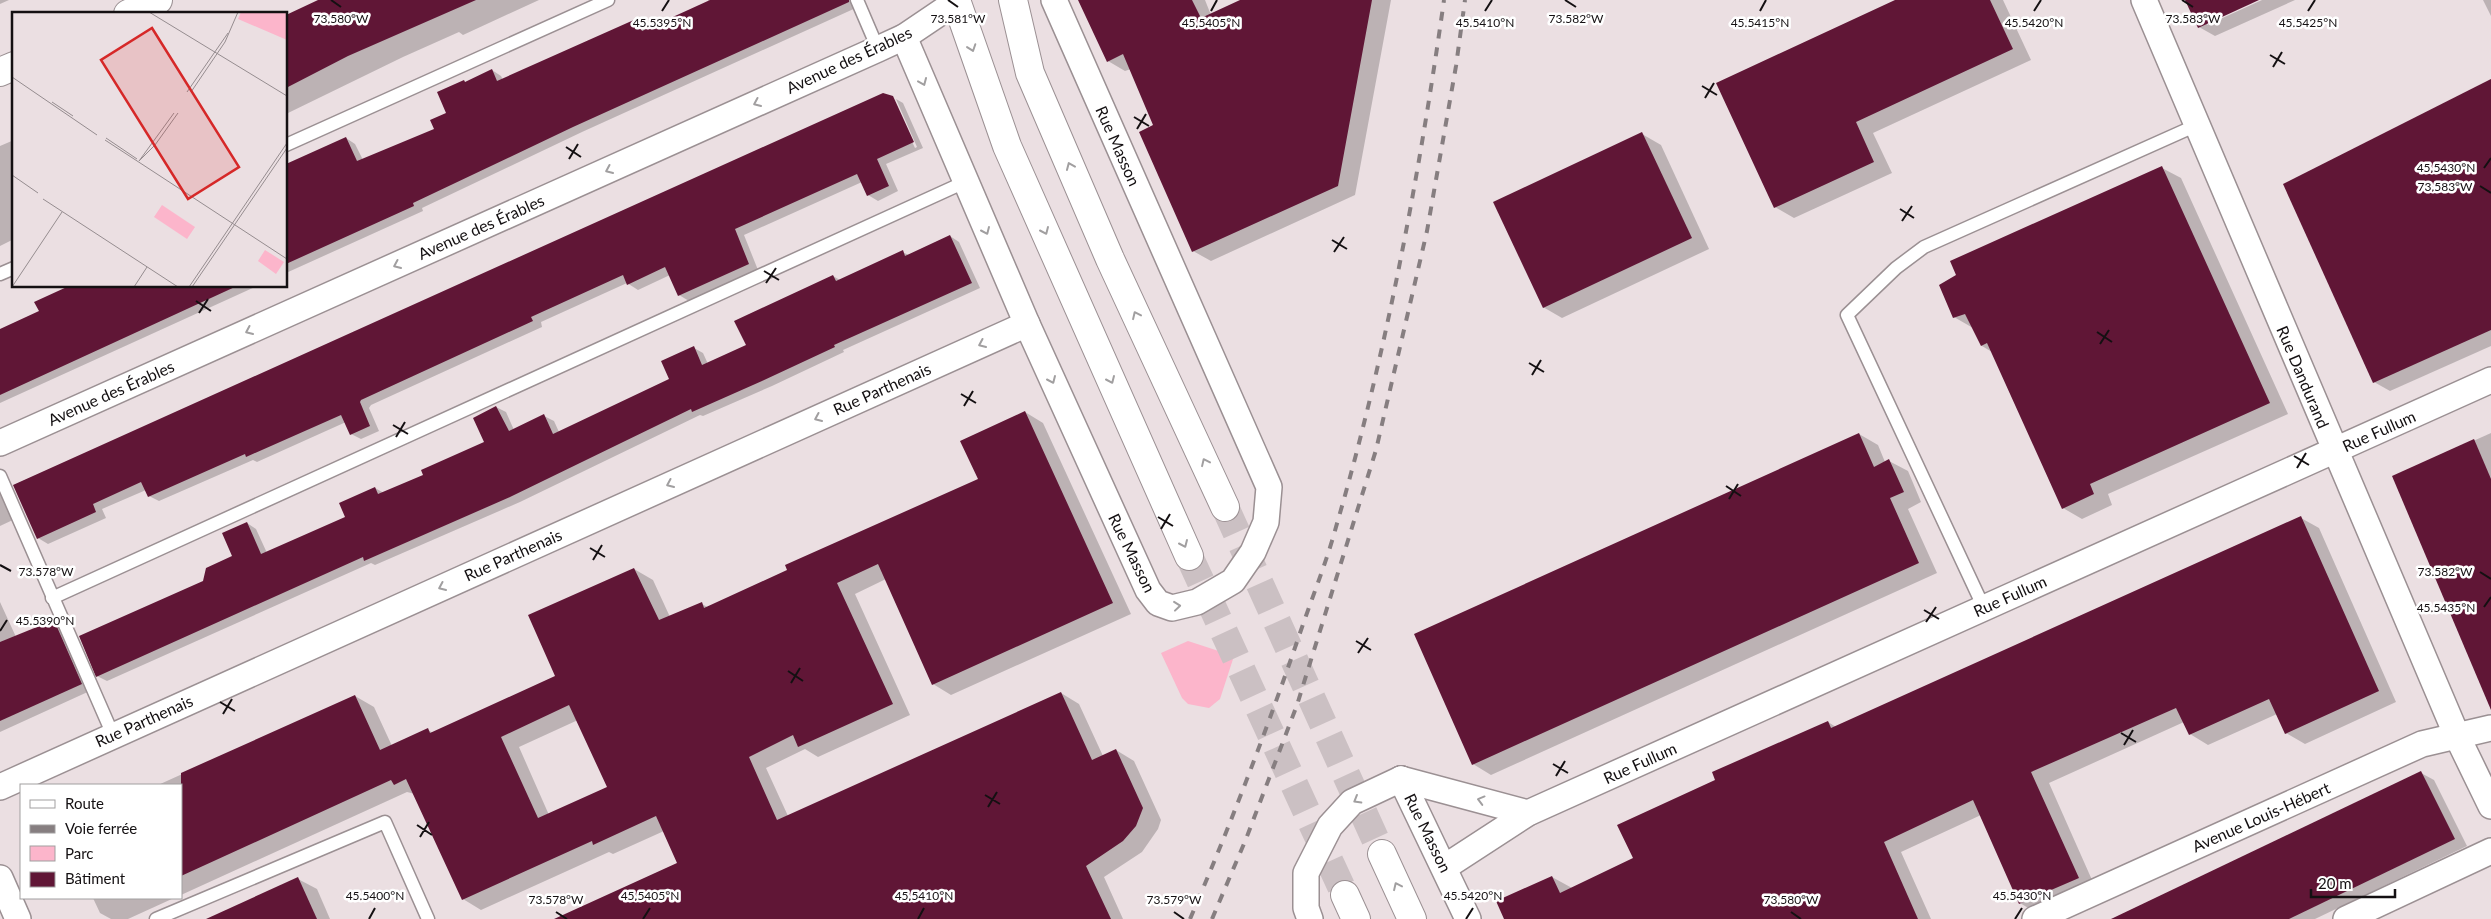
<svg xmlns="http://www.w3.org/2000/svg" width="2491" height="919" font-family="Lato,sans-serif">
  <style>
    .green { fill: #fcb5cb }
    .shadow { fill: #0003; fill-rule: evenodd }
    .building { fill: #601636; fill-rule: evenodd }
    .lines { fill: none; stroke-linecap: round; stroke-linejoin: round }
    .tertiary-tunnel { stroke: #cbc0c3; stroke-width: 28; stroke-dasharray: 28 14; stroke-linecap: butt }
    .service-casing { stroke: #9b9093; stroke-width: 15 }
    .minor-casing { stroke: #9b9093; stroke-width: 28 }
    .tertiary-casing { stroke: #9b9093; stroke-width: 30 }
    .secondary-casing { stroke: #9b9093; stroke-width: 30 }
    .service { stroke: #fff; stroke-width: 12 }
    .minor { stroke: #fff; stroke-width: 25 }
    .tertiary { stroke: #fff; stroke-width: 28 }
    .secondary { stroke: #fff; stroke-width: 28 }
    .rail { stroke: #867e80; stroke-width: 4; stroke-dasharray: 9 9; stroke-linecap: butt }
    .oneway { stroke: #a19fa0 }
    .ticks { fill: none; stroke: #141012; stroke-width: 2 }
    .labels { text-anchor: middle; stroke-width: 5; stroke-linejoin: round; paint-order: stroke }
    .street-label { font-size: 16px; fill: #141012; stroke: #fff }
    .inset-road { fill: none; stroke: #958c8f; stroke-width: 1 }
    .view { fill: #d62828; fill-opacity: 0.15; stroke: #d62828; stroke-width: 2.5 }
    .inset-edge { fill: none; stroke: #141012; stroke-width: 2.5 }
    .ticks-label { font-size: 12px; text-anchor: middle; fill: #141012; stroke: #fff; stroke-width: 5; stroke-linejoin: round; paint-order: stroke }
  </style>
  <rect width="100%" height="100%" fill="#ebdfe2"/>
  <!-- green -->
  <path class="green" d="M 1188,641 L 1234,656 L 1220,699 L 1209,708 L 1188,704 L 1182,698 L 1161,653 Z"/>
  <!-- shadow -->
  <g class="shadow">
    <path d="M 0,0 L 9,0 L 0,4 Z"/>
    <path d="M 322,0 L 539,0 L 463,35 L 459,32 L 403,57 L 286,114 L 286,16 Z"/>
    <path d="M 708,0 L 855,0 L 858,7 L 582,132 L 422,208 L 423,211 L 286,273 L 286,189 L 346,138 L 355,144 L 363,160 L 435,130 L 466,83 L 492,70 L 501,76 L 503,80 L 636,20 L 645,26 L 647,30 L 709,2 Z"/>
    <path d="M 1080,0 L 1205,0 L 1211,15 L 1243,0 L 1391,0 L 1355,195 L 1211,261 L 1193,251 L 1155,125 L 1131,69 L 1125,71 L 1108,61 Z"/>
    <path d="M 1897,0 L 2003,0 L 2031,60 L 1873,133 L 1892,173 L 1794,218 L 1775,207 L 1718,83 Z"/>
    <path d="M 2187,0 L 2256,0 L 2207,22 L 2207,25 L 2262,0 L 2295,0 L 2215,36 L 2199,27 Z"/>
    <path d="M 2483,0 L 2491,0 L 2491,16 Z"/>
    <path d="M 2491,80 L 2491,346 L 2390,391 L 2374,382 Z"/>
    <path d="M 892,98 L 915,148 L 917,147 L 896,99 L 903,103 L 923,148 L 886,164 L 898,191 L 878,201 L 868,195 L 862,182 L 744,235 L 758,270 L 689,301 L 679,295 L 670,275 L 638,290 L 627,283 L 541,322 L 542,327 L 371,405 L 369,408 L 379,431 L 361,439 L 351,434 L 346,422 L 257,462 L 253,460 L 159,501 L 149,496 L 146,490 L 102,509 L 106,518 L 48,544 L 38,538 L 14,485 Z"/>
    <path d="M 1642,134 L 1661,145 L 1709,249 L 1562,318 L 1543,307 Z"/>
    <path d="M 14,140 L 14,239 L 0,246 L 0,146 Z"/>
    <path d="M 2162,168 L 2181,178 L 2288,414 L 2108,494 L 2112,505 L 2082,519 L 2063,508 L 1992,352 L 1982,346 L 1973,328 L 1954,317 Z"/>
    <path d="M 950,236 L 959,242 L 980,288 L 843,350 L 844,352 L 772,386 L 703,416 L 700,415 L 520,502 L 375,565 L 371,563 L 107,681 L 97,676 L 234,557 L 247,523 L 256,529 L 267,553 L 347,517 L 375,488 L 384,493 L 425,476 L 486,442 L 496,407 L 506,412 L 514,430 L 544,416 L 554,421 L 559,432 L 670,380 L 694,348 L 703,353 L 708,364 L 747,346 L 833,276 L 840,280 L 902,252 L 909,255 Z"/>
    <path d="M 72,286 L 257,286 L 0,403 L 0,330 L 40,312 Z"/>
    <path d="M 1025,412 L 1043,423 L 1131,614 L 951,695 L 933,684 L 886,579 L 855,594 L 910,715 L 818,757 L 805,749 L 766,768 L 788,816 L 1061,693 L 1079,704 L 1103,756 L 1116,750 L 1134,761 L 1161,820 L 1158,829 L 1142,852 L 1104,877 L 1123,919 L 557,919 L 678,863 L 664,831 L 613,854 L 609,852 L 481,910 L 463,899 L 415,794 L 407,792 L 181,895 L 181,785 L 158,785 L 355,696 L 374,707 L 392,746 L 428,730 L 433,733 L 556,677 L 634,569 L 653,580 L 670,617 L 702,604 L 709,608 L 980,480 ZM 578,720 L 608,787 L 549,815 L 519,747 Z"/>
    <path d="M 2491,433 L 2491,692 L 2393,477 Z"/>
    <path d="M 1859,434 L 1878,445 L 1885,462 L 1889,461 L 1908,471 L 1921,502 L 1908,509 L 1937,573 L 1491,775 L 1473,764 Z"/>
    <path d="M 0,492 L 8,499 L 17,518 L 0,526 Z"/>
    <path d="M 2301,518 L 2319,528 L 2396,702 L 2305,744 L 2286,733 L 2277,714 L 2208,745 L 2190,734 L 2184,722 L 2049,783 L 2096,889 L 2038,914 L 2020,903 L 1981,815 L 1901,852 L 1931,919 L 1505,919 L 1552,877 L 1572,888 L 1635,858 L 1717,781 L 1828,722 L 1836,727 Z"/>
    <path d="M 0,602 L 16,637 L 54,621 L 64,627 L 92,690 L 0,732 Z"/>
    <path d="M 2421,773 L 2434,780 L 2467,846 L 2315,919 L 2112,919 Z"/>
    <path d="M 298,879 L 317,889 L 330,919 L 209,919 Z"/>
    <path d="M 93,898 L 174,898 L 128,919 L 111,919 L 100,913 Z"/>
  </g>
  <!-- building -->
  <g class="building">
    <path d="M 318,0 L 476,0 L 348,56 L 286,88 L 286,15 Z"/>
    <path d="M 710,0 L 849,0 L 849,2 L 573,127 L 413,203 L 414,206 L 286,264 L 286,164 L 346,137 L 357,161 L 434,129 L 430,120 L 446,113 L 437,92 L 464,80 L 465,82 L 492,69 L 497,81 L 636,19 L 642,31 Z"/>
    <path d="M 1078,0 L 1192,0 L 1201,18 L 1240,0 L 1372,0 L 1338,186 L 1192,252 L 1139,132 L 1153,125 L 1123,54 L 1107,62 Z"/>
    <path d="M 1895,0 L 1990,0 L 2013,49 L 1856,122 L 1874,162 L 1774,208 L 1716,83 Z"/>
    <path d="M 2185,0 L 2259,0 L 2198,28 Z"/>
    <path d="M 2491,79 L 2491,330 L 2373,383 L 2283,184 Z"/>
    <path d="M 883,93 L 893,96 L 914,142 L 877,159 L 889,186 L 867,196 L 857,174 L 735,229 L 749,264 L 678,296 L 665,267 L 627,285 L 623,275 L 531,317 L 533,321 L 361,400 L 360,402 L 370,426 L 350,435 L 341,415 L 246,457 L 245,454 L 148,497 L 141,482 L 93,504 L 96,512 L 37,539 L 13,485 Z"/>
    <path d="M 1642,132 L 1692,238 L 1543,308 L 1493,202 Z"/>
    <path d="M 2162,166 L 2270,403 L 2090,484 L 2094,494 L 2062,509 L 1987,343 L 1981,346 L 1965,314 L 1953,318 L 1939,285 L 1956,275 L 1950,261 Z"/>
    <path d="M 950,235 L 972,283 L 834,345 L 835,347 L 762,381 L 692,412 L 691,409 L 510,497 L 364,561 L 363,557 L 96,677 L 79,636 L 203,581 L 206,568 L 232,556 L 222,533 L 247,522 L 261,554 L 345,517 L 339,503 L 375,487 L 378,494 L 423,475 L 421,470 L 484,442 L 473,418 L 496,406 L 509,431 L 544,414 L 553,434 L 669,379 L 661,361 L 694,346 L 702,365 L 746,345 L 734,321 L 833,275 L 836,281 L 903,250 L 905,256 Z"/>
    <path d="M 69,286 L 237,286 L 0,395 L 0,329 L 39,311 L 34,302 Z"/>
    <path d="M 1025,411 L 1113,603 L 932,685 L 878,564 L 837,583 L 893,704 L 798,747 L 793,735 L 749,757 L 777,820 L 1061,692 L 1092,760 L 1116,749 L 1143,808 L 1136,826 L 1123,841 L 1086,866 L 1111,919 L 554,919 L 677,863 L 656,816 L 593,845 L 592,841 L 462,900 L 406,779 L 394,785 L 391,780 L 181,876 L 181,773 L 355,695 L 380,750 L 428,728 L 430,733 L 555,676 L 528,615 L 634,568 L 659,620 L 702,602 L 704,608 L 787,570 L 785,565 L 978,479 L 960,441 ZM 569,705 L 607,787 L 538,818 L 501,737 Z"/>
    <path d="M 1859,433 L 1874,467 L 1889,459 L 1904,492 L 1890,498 L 1919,563 L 1472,765 L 1414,634 Z"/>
    <path d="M 2474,439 L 2491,479 L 2491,710 L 2392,476 Z"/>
    <path d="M 2301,516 L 2379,691 L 2285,734 L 2269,699 L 2189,735 L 2176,708 L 2031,772 L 2079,878 L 2019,904 L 1973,800 L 1884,842 L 1918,919 L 1504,919 L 1496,901 L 1552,876 L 1560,893 L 1633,858 L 1617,825 L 1715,780 L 1712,772 L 1828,721 L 1831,728 Z"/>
    <path d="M 54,620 L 82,684 L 0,721 L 0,642 Z"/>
    <path d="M 2421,771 L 2455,839 L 2289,919 L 2111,919 Z"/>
    <path d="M 298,877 L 317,919 L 206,919 Z"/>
  </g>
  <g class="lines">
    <!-- tertiary-tunnel -->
    <g class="tertiary-tunnel">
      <path d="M 1225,507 L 1382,854"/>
      <path d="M 1189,556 L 1345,895"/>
    </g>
    <!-- service casing -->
    <g class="service-casing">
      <g id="service">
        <path d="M 857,0 L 878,49"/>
        <path d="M 286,145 L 608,0"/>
        <path d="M 0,274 L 14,268"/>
        <path d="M 0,476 L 113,735"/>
        <path d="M 52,598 L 965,182"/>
        <path d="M 1984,608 L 1847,315 L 1896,268 L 1924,247 L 2197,125"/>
        <path d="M 156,919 L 385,822 L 428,919"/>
      </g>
    </g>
    <!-- minor casing -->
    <g class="minor-casing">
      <g id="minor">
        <path d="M 2144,0 L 2457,736 L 2491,806"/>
        <path d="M 904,37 L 1027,324 L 1148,590 L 1158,603 L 1172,608 L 1197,602 L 1233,581 L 1253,552 L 1266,522 L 1269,487 L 1054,0"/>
        <path d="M 0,443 L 878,49 L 904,37 L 956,2"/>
        <path d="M 1401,779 L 1468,919"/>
        <path d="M 1401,779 L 1528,813"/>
        <path d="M 0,787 L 1027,324"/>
        <path d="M 1445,867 L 1528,813 L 2491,380"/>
        <path d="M 0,878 L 18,919"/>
        <path d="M 1310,919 L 1306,908 L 1306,873 L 1330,826 L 1352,802 L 1401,779"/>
        <path d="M 2035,919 L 2422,744 L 2491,728"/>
        <path d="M 2346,919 L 2491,851"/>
      </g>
    </g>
    <!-- tertiary casing -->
    <g class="tertiary-casing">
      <g id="tertiary">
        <path d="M 956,0 L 1007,146 L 1189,556"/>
        <path d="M 1013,0 L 1030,73 L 1110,259 L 1225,507"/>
        <path d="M 1382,854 L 1412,919"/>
        <path d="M 1345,895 L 1356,919"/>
      </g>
    </g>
    <!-- secondary casing -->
    <g class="secondary-casing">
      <g id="secondary">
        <path d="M 128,14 L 158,0"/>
        <path d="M 0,72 L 14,66"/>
      </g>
    </g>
    <!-- service -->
    <use href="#service" class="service"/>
    <!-- minor -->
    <use href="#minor" class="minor"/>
    <!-- tertiary -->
    <use href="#tertiary" class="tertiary"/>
    <!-- secondary -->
    <use href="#secondary" class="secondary"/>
    <!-- rail -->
    <g class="rail">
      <path d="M 1190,919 C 1230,826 1266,732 1299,636 C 1311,600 1326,564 1336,527 C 1386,355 1419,177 1444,0"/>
      <path d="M 1212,919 L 1246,839 L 1297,705 L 1376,450 L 1427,231 L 1456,66 L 1465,0"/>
    </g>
  </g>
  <!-- one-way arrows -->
  <defs><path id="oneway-chevron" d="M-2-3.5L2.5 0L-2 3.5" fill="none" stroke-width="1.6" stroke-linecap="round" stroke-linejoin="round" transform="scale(1.25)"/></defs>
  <g class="oneway">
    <use href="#oneway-chevron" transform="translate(972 48) rotate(71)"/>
    <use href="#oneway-chevron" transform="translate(923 82) rotate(67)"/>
    <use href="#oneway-chevron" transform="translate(757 103) rotate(156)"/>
    <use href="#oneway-chevron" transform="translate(1070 166) rotate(-113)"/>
    <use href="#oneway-chevron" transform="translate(609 170) rotate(156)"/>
    <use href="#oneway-chevron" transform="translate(986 231) rotate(66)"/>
    <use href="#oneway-chevron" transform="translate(1045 231) rotate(66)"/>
    <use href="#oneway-chevron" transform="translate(397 265) rotate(156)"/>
    <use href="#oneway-chevron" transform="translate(1136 315) rotate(-115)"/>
    <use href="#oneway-chevron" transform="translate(249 331) rotate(156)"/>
    <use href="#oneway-chevron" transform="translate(982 344) rotate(156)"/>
    <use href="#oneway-chevron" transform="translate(1052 380) rotate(66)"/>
    <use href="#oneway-chevron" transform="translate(1111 380) rotate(66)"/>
    <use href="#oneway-chevron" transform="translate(818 418) rotate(156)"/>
    <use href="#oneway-chevron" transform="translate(1205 462) rotate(-115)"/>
    <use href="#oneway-chevron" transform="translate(670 484) rotate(156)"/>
    <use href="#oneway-chevron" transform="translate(1184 544) rotate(66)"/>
    <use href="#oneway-chevron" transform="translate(442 587) rotate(156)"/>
    <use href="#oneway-chevron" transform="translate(1177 606) rotate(-6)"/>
    <use href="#oneway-chevron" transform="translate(1357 800) rotate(150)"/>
    <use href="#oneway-chevron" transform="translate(1481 800) rotate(-165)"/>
    <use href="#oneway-chevron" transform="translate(1397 886) rotate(-115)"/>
  </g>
  <!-- ticks -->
  <path class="ticks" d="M 331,0 L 341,7M 948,0 L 958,7M 1565,0 L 1576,7M 2182,0 L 2193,7M 662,11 L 669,0M 1211,11 L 1217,0M 1485,11 L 1492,0M 1760,11 L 1766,0M 2034,11 L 2041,0M 2308,11 L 2315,0M 2270,55 L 2285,64M 2273,67 L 2282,52M 1702,86 L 1717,95M 1705,98 L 1714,83M 1134,117 L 1149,126M 1137,129 L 1146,114M 566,147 L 581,157M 569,159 L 578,144M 2484,168 L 2491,158M 2480,186 L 2491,193M 1900,209 L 1914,218M 1902,221 L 1912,206M 1332,240 L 1347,249M 1334,252 L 1344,237M 764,271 L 779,280M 766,283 L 776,268M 196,301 L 211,311M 199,313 L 208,299M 2097,332 L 2112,342M 2100,344 L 2109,330M 1529,363 L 1544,372M 1532,375 L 1541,360M 961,394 L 976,403M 964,406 L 973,391M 393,425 L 408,434M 396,437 L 405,422M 2294,456 L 2309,465M 2297,468 L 2306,453M 1726,486 L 1741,496M 1729,499 L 1738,484M 1158,517 L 1173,526M 1161,529 L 1170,514M 590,548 L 605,557M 593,560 L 602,545M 0,565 L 11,571M 2480,572 L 2491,579M 2484,607 L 2491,597M 1924,610 L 1939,619M 1926,622 L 1936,607M 0,631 L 7,620M 1356,641 L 1371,650M 1358,653 L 1368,638M 788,671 L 803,681M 791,683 L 800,668M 220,702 L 235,711M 223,714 L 232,699M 2121,733 L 2136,742M 2124,745 L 2133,730M 1553,764 L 1568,773M 1556,776 L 1565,761M 985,795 L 1000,804M 988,807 L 997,792M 417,825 L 432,835M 420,837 L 429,822M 556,912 L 567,919M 1174,912 L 1184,919M 1791,912 L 1801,919M 369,919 L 375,908M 643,919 L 650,908M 918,919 L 924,908M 1466,919 L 1473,908M 2015,919 L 2022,908"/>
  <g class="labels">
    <!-- street labels -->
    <g class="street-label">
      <text transform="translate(849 60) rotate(-25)" y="6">Avenue des Érables</text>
      <text transform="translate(1118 146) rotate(66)" y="6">Rue Masson</text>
      <text transform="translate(481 227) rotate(-24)" y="6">Avenue des Érables</text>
      <text transform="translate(2303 377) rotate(67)" y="6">Rue Dandurand</text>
      <text transform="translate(882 389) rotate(-24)" y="6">Rue Parthenais</text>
      <text transform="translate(111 393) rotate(-24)" y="6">Avenue des Érables</text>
      <text transform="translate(2379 431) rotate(-24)" y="6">Rue Fullum</text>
      <text transform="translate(1132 553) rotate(64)" y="6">Rue Masson</text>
      <text transform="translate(513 555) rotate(-24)" y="6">Rue Parthenais</text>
      <text transform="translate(2010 596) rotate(-24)" y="6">Rue Fullum</text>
      <text transform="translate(144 721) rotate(-24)" y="6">Rue Parthenais</text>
      <text transform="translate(1640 763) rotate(-24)" y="6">Rue Fullum</text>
      <text transform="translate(2261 817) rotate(-24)" y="6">Avenue Louis-Hébert</text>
      <text transform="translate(1428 833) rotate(64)" y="6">Rue Masson</text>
    </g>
  </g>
  <!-- overview -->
  <g transform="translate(12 12)">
    <rect width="275" height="275" fill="#ebdfe2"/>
    <path d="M 229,0 L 275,0 L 275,28 L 226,7 ZM 150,193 L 183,215 L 175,227 L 142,205 ZM 253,238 L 272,250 L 264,262 L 246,249 Z" fill="#fcb5cb"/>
    <path class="inset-road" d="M 137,0 L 275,84M 0,65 L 85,123M 175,80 L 216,21M 179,80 L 213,30 L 226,0M 40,90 L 61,104M 94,126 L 125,147M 93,128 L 275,247M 127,149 L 143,133 L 166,101M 127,149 L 162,101M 0,163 L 26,181M 31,187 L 166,275M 0,275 L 50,200M 122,275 L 135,255M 177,275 L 275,131M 180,275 L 275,136"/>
    <path class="view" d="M 140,16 L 227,155 L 176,187 L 89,48 Z"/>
    <rect width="275" height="275" class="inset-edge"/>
  </g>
  <g class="ticks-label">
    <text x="341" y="23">73.580°W</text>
    <text x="958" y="23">73.581°W</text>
    <text x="1576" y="23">73.582°W</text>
    <text x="2193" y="23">73.583°W</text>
    <text x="662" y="27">45.5395°N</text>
    <text x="1211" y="27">45.5405°N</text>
    <text x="1485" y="27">45.5410°N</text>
    <text x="1760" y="27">45.5415°N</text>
    <text x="2034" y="27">45.5420°N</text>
    <text x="2308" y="27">45.5425°N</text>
    <text x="2446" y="172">45.5430°N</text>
    <text x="2445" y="191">73.583°W</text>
    <text x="46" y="576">73.578°W</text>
    <text x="2445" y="576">73.582°W</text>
    <text x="2446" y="612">45.5435°N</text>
    <text x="45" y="625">45.5390°N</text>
    <text x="375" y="900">45.5400°N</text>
    <text x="650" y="900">45.5405°N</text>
    <text x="924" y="900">45.5410°N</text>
    <text x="1473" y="900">45.5420°N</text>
    <text x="2022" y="900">45.5430°N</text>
    <text x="556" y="904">73.578°W</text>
    <text x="1174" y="904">73.579°W</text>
    <text x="1791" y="904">73.580°W</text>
  </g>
  <!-- legend -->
  <rect x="20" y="784" width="162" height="115" fill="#ffffff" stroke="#a19fa0"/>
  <rect x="30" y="800" width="25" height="8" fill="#ffffff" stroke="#a19fa0"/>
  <text x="65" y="809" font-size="15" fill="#141012">Route</text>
  <rect x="30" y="825" width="25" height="8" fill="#867e80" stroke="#a19fa0"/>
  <text x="65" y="834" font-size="15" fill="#141012">Voie ferrée</text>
  <rect x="30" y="846" width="25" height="15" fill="#fcb5cb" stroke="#a19fa0"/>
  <text x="65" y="859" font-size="15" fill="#141012">Parc</text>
  <rect x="30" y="872" width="25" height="15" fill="#601636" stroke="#a19fa0"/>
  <text x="65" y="884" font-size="15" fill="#141012">Bâtiment</text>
  <!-- scale -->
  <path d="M2311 889v8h84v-8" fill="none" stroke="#141012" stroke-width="2.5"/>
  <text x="2318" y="889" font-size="15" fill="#141012" stroke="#ffffff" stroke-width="4" paint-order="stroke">20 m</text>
</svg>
